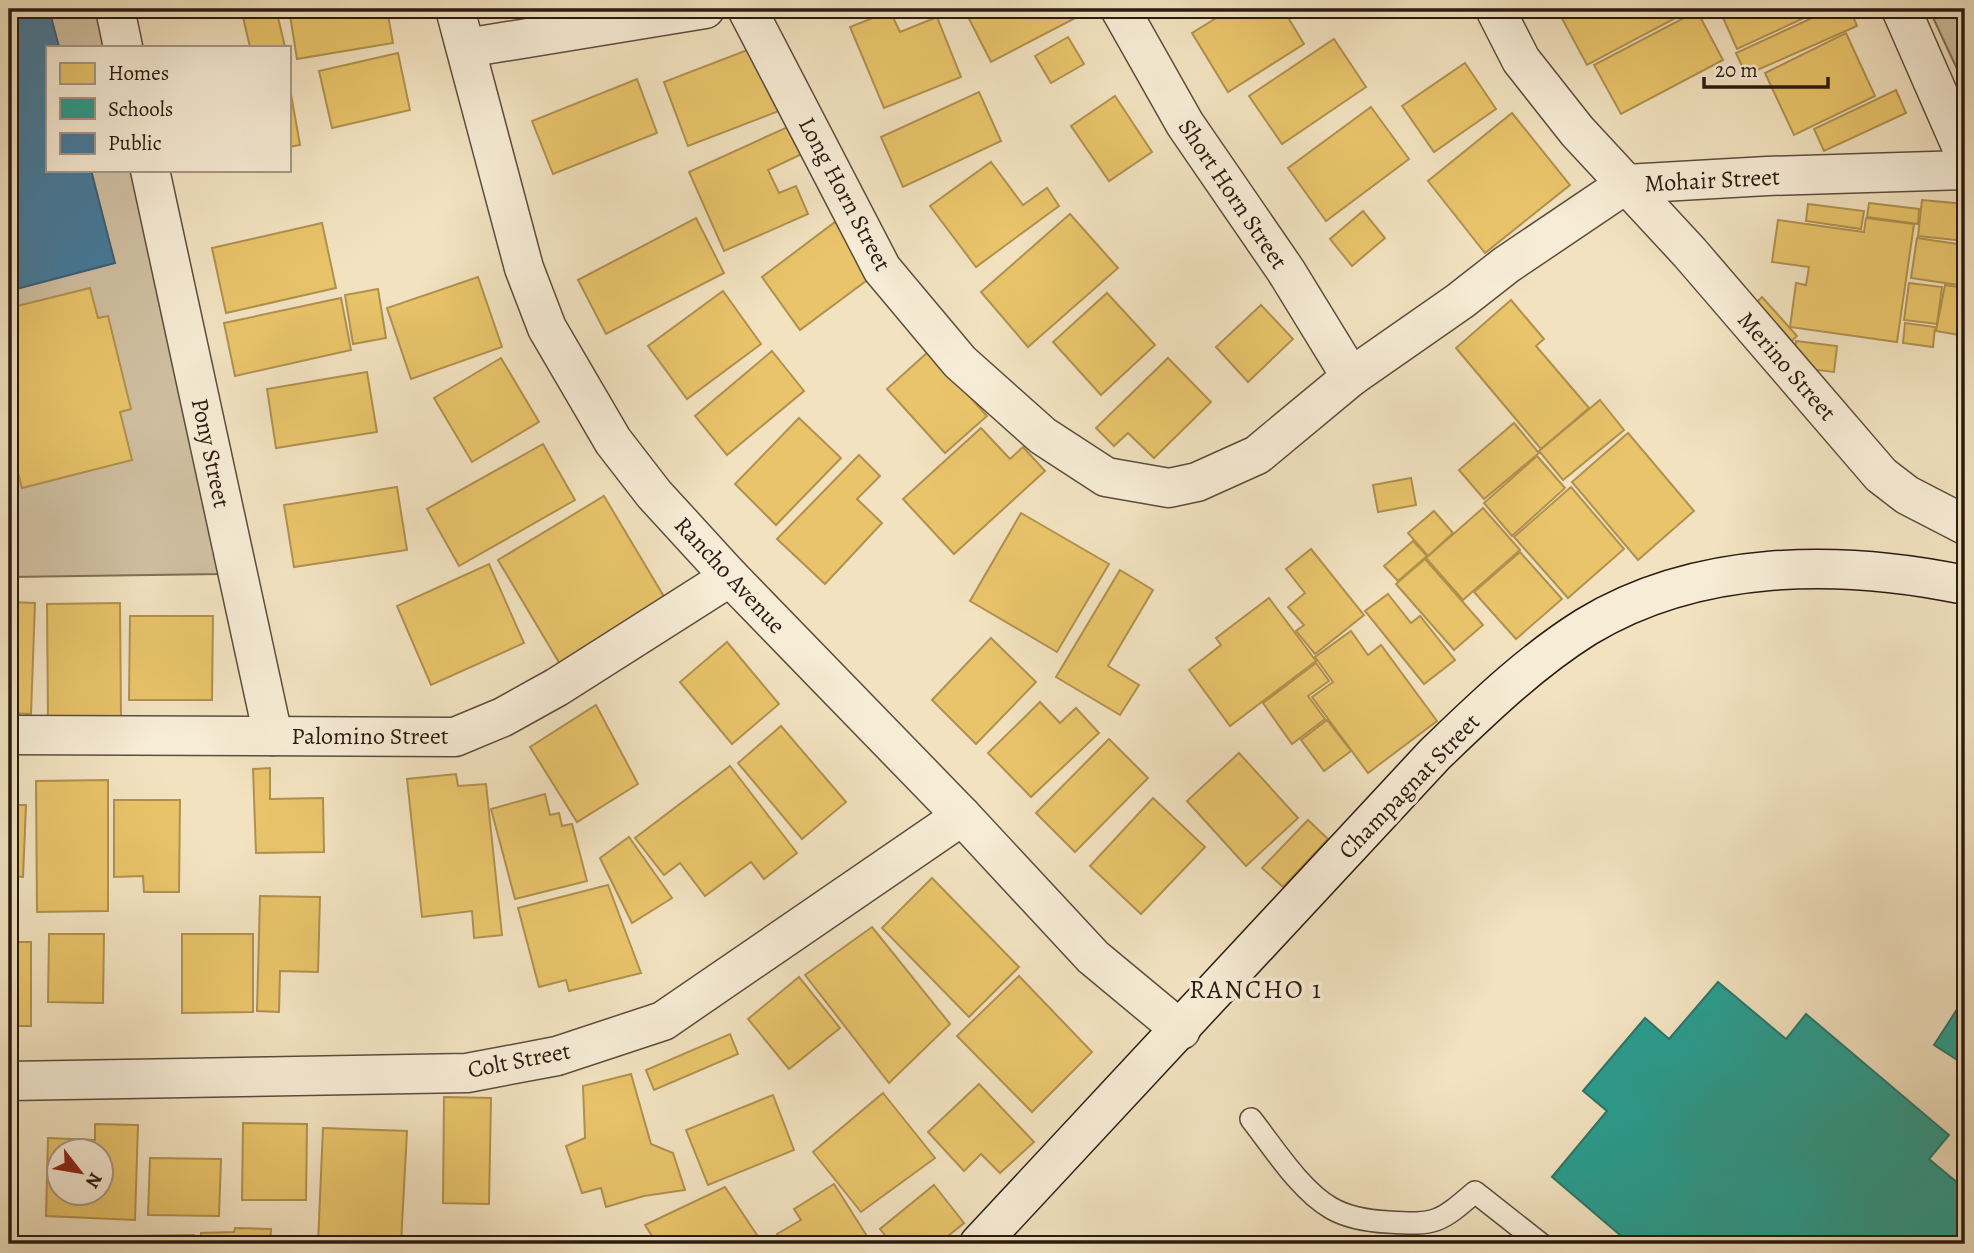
<svg xmlns="http://www.w3.org/2000/svg" width="1974" height="1253" font-family="Alegreya,serif">
  <style>
    .green { fill: #d0c0a2; stroke: #7e6e59; stroke-width: 2 }
    .homes { fill: #e9c46a; stroke: #b0914f; stroke-width: 2; fill-rule: evenodd }
    .schools { fill: #2a9d8f; stroke: #2a7669; stroke-width: 2 }
    .public { fill: #457b9d; stroke: #3d5e73; stroke-width: 2 }
    .lines { fill: none; stroke-linecap: round; stroke-linejoin: round }
    .lane-casing { stroke: #5d4d3c; stroke-width: 24 }
    .street-casing { stroke: #5d4d3c; stroke-width: 41 }
    .secondary-casing { stroke: #2b1b10; stroke-width: 41 }
    .lane { stroke: #f7ecd6; stroke-width: 21 }
    .street { stroke: #f7ecd6; stroke-width: 38 }
    .secondary { stroke: #f7ecd6; stroke-width: 38 }
    .labels { text-anchor: middle; stroke-width: 7; stroke-linejoin: round; paint-order: stroke }
    .street-label { font-size: 24px; fill: #2b1b10; stroke: #f7ecd6 }
    .neighbourhood-label { font-size: 26px; letter-spacing: 2px; fill: #2b1b10; stroke: #f7ecd6 }
  </style>
  <rect width="100%" height="100%" fill="#f2e2c0"/>
  <filter id="stains"><feTurbulence type="fractalNoise" baseFrequency=".00286" numOctaves="4"/><feColorMatrix values="0 0 0 0 .2 0 0 0 0 .09 0 0 0 0 .02 0 0 0 .5 -.17"/></filter>
  <radialGradient id="worn" r=".72"><stop offset=".6" stop-color="#630" stop-opacity="0"/><stop offset="1" stop-color="#630" stop-opacity=".3"/></radialGradient>
  <!-- green -->
  <g class="green">
    <path d="M 9,9 L 99,9 L 107,47 L 47,47 L 47,170 L 134,170 L 222,574 L 9,577 Z"/>
    <path d="M 1929,9 L 1965,9 L 1965,86 Z"/>
  </g>
  <!-- homes -->
  <g class="homes">
    <path d="M 241,9 L 276,9 L 285,47 L 250,47 Z"/>
    <path d="M 289,9 L 387,9 L 393,43 L 297,59 Z"/>
    <path d="M 964,9 L 1080,9 L 1083,14 L 991,62 Z"/>
    <path d="M 1231,9 L 1283,9 L 1304,44 L 1228,92 L 1192,33 Z"/>
    <path d="M 1567,9 L 1685,9 L 1687,12 L 1587,65 L 1559,13 Z"/>
    <path d="M 1719,9 L 1802,9 L 1806,17 L 1737,49 Z"/>
    <path d="M 1813,9 L 1850,9 L 1857,26 L 1746,75 L 1736,53 L 1810,19 L 1806,12 Z"/>
    <path d="M 890,11 L 900,32 L 937,17 L 961,77 L 884,108 L 850,27 Z"/>
    <path d="M 1697,11 L 1723,60 L 1621,114 L 1594,65 Z"/>
    <path d="M 1846,33 L 1875,96 L 1794,135 L 1765,73 Z"/>
    <path d="M 1068,37 L 1084,64 L 1051,83 L 1035,56 Z"/>
    <path d="M 1334,39 L 1366,87 L 1282,144 L 1249,96 Z"/>
    <path d="M 755,47 L 779,111 L 688,146 L 664,82 Z"/>
    <path d="M 398,53 L 410,110 L 332,128 L 319,71 Z"/>
    <path d="M 1465,63 L 1496,109 L 1434,152 L 1402,106 Z"/>
    <path d="M 637,79 L 657,133 L 553,174 L 532,121 Z"/>
    <path d="M 289,83 L 300,145 L 289,147 Z"/>
    <path d="M 1896,90 L 1906,113 L 1824,151 L 1814,129 Z"/>
    <path d="M 979,92 L 1001,141 L 903,187 L 881,137 Z"/>
    <path d="M 1115,96 L 1152,152 L 1109,181 L 1071,126 Z"/>
    <path d="M 1371,107 L 1409,159 L 1326,221 L 1288,168 Z"/>
    <path d="M 1512,113 L 1570,185 L 1485,253 L 1428,181 Z"/>
    <path d="M 792,125 L 804,153 L 768,170 L 779,193 L 796,186 L 808,214 L 724,251 L 689,172 Z"/>
    <path d="M 991,162 L 1023,205 L 1047,188 L 1059,206 L 976,267 L 930,206 Z"/>
    <path d="M 1922,200 L 1965,204 L 1965,241 L 1918,236 Z"/>
    <path d="M 1869,203 L 1919,209 L 1918,224 L 1867,217 Z"/>
    <path d="M 1808,204 L 1864,211 L 1861,229 L 1806,221 Z"/>
    <path d="M 1363,211 L 1385,238 L 1352,266 L 1330,239 Z"/>
    <path d="M 1070,214 L 1118,268 L 1028,347 L 981,292 Z"/>
    <path d="M 696,218 L 724,273 L 606,334 L 578,280 Z"/>
    <path d="M 1866,218 L 1914,224 L 1897,342 L 1790,327 L 1796,283 L 1806,285 L 1809,267 L 1772,262 L 1778,220 L 1864,232 Z"/>
    <path d="M 835,222 L 874,275 L 800,330 L 762,277 Z"/>
    <path d="M 322,223 L 336,288 L 226,313 L 212,248 Z"/>
    <path d="M 1917,238 L 1965,245 L 1965,286 L 1911,278 Z"/>
    <path d="M 478,277 L 502,347 L 411,379 L 387,308 Z"/>
    <path d="M 1909,283 L 1942,287 L 1937,324 L 1904,320 Z"/>
    <path d="M 1945,285 L 1965,288 L 1965,336 L 1936,331 Z"/>
    <path d="M 90,288 L 98,318 L 108,316 L 131,409 L 120,412 L 132,460 L 22,488 L 9,438 L 9,308 Z"/>
    <path d="M 378,289 L 386,338 L 353,344 L 345,295 Z"/>
    <path d="M 723,291 L 761,344 L 687,399 L 648,346 Z"/>
    <path d="M 1107,293 L 1155,345 L 1101,395 L 1053,342 Z"/>
    <path d="M 1762,297 L 1797,336 L 1783,349 L 1748,311 Z"/>
    <path d="M 341,298 L 351,350 L 235,376 L 224,323 Z"/>
    <path d="M 1511,300 L 1544,339 L 1536,346 L 1589,408 L 1541,449 L 1456,348 Z"/>
    <path d="M 1261,305 L 1293,339 L 1248,382 L 1216,347 Z"/>
    <path d="M 1905,323 L 1935,327 L 1933,347 L 1903,343 Z"/>
    <path d="M 1796,341 L 1837,346 L 1834,372 L 1792,367 Z"/>
    <path d="M 772,351 L 804,391 L 727,455 L 695,416 Z"/>
    <path d="M 929,351 L 987,416 L 945,453 L 887,389 Z"/>
    <path d="M 501,358 L 539,422 L 472,462 L 434,398 Z"/>
    <path d="M 1168,358 L 1211,402 L 1154,458 L 1128,433 L 1114,446 L 1096,428 Z"/>
    <path d="M 367,372 L 377,432 L 276,448 L 267,389 Z"/>
    <path d="M 1600,400 L 1624,430 L 1563,480 L 1539,451 Z"/>
    <path d="M 799,418 L 841,458 L 776,525 L 735,484 Z"/>
    <path d="M 1514,423 L 1539,453 L 1484,499 L 1459,470 Z"/>
    <path d="M 981,428 L 1010,459 L 1023,447 L 1045,471 L 954,554 L 903,499 Z"/>
    <path d="M 1628,433 L 1694,511 L 1638,560 L 1572,482 Z"/>
    <path d="M 543,444 L 575,500 L 459,566 L 427,509 Z"/>
    <path d="M 859,455 L 880,476 L 857,499 L 882,523 L 825,584 L 777,539 Z"/>
    <path d="M 1537,456 L 1565,488 L 1512,536 L 1484,503 Z"/>
    <path d="M 1411,478 L 1416,505 L 1378,512 L 1373,485 Z"/>
    <path d="M 397,487 L 407,550 L 294,567 L 284,505 Z"/>
    <path d="M 1571,487 L 1624,549 L 1568,598 L 1514,537 Z"/>
    <path d="M 604,496 L 666,600 L 560,664 L 498,560 Z"/>
    <path d="M 1483,508 L 1520,550 L 1463,600 L 1426,558 Z"/>
    <path d="M 1434,511 L 1453,533 L 1428,556 L 1408,533 Z"/>
    <path d="M 1021,513 L 1109,564 L 1057,652 L 970,601 Z"/>
    <path d="M 1413,541 L 1427,556 L 1398,581 L 1384,566 Z"/>
    <path d="M 1311,549 L 1364,615 L 1315,654 L 1296,631 L 1304,625 L 1288,607 L 1305,593 L 1286,569 Z"/>
    <path d="M 1520,552 L 1562,599 L 1516,639 L 1474,592 Z"/>
    <path d="M 1425,559 L 1483,625 L 1454,650 L 1396,584 Z"/>
    <path d="M 489,564 L 524,643 L 431,685 L 397,606 Z"/>
    <path d="M 1120,570 L 1153,590 L 1108,666 L 1139,685 L 1120,715 L 1056,677 Z"/>
    <path d="M 1388,594 L 1411,623 L 1420,616 L 1455,660 L 1424,684 L 1365,611 Z"/>
    <path d="M 1269,598 L 1316,661 L 1230,726 L 1189,670 L 1221,645 L 1216,638 Z"/>
    <path d="M 9,602 L 35,603 L 31,714 L 9,713 Z"/>
    <path d="M 120,603 L 121,720 L 48,721 L 47,604 Z"/>
    <path d="M 130,616 L 213,616 L 212,700 L 129,700 Z"/>
    <path d="M 1351,631 L 1368,655 L 1381,645 L 1437,721 L 1368,773 L 1312,697 L 1333,682 L 1315,657 Z"/>
    <path d="M 991,638 L 1036,682 L 976,744 L 932,700 Z"/>
    <path d="M 727,642 L 779,704 L 732,744 L 680,682 Z"/>
    <path d="M 1316,663 L 1329,681 L 1308,696 L 1325,719 L 1292,744 L 1263,703 Z"/>
    <path d="M 1040,702 L 1060,723 L 1076,708 L 1099,733 L 1031,797 L 988,753 Z"/>
    <path d="M 596,705 L 638,784 L 577,822 L 530,747 Z"/>
    <path d="M 1327,720 L 1351,751 L 1324,771 L 1301,740 Z"/>
    <path d="M 781,726 L 846,802 L 802,839 L 738,763 Z"/>
    <path d="M 1109,739 L 1148,778 L 1075,852 L 1036,813 Z"/>
    <path d="M 1239,753 L 1298,818 L 1246,866 L 1187,801 Z"/>
    <path d="M 730,766 L 797,853 L 764,879 L 751,862 L 705,896 L 680,863 L 664,875 L 635,838 Z"/>
    <path d="M 270,768 L 270,799 L 323,798 L 324,852 L 256,853 L 253,769 Z"/>
    <path d="M 456,774 L 458,786 L 486,784 L 502,935 L 474,938 L 472,911 L 422,917 L 407,779 Z"/>
    <path d="M 108,780 L 108,911 L 37,912 L 36,781 Z"/>
    <path d="M 545,794 L 550,815 L 559,813 L 562,826 L 572,824 L 587,881 L 515,899 L 491,809 Z"/>
    <path d="M 1153,798 L 1205,847 L 1141,914 L 1090,866 Z"/>
    <path d="M 114,800 L 180,800 L 179,892 L 144,892 L 143,876 L 114,877 Z"/>
    <path d="M 9,805 L 26,805 L 23,877 L 9,876 Z"/>
    <path d="M 1308,820 L 1328,839 L 1283,887 L 1262,868 Z"/>
    <path d="M 629,837 L 672,898 L 632,923 L 600,858 Z"/>
    <path d="M 932,878 L 1019,967 L 969,1017 L 882,928 Z"/>
    <path d="M 608,885 L 641,973 L 569,991 L 566,980 L 539,987 L 518,908 Z"/>
    <path d="M 260,896 L 320,897 L 318,972 L 280,971 L 279,1012 L 257,1011 Z"/>
    <path d="M 872,927 L 950,1024 L 889,1083 L 805,975 Z"/>
    <path d="M 49,934 L 104,934 L 103,1003 L 48,1002 Z"/>
    <path d="M 182,934 L 253,934 L 253,1012 L 182,1013 Z"/>
    <rect x="9" y="942" width="22" height="84"/>
    <path d="M 1019,976 L 1092,1052 L 1032,1112 L 957,1036 Z"/>
    <path d="M 799,977 L 840,1028 L 789,1069 L 748,1019 Z"/>
    <path d="M 730,1034 L 738,1054 L 654,1090 L 646,1070 Z"/>
    <path d="M 631,1074 L 651,1144 L 673,1153 L 685,1190 L 644,1196 L 606,1207 L 601,1188 L 582,1193 L 566,1146 L 585,1138 L 583,1086 Z"/>
    <path d="M 979,1084 L 1034,1142 L 1000,1173 L 981,1154 L 964,1171 L 928,1132 Z"/>
    <path d="M 883,1093 L 935,1158 L 861,1212 L 813,1152 Z"/>
    <path d="M 773,1095 L 794,1150 L 708,1185 L 686,1130 Z"/>
    <path d="M 444,1097 L 491,1098 L 489,1204 L 443,1203 Z"/>
    <path d="M 243,1123 L 307,1124 L 306,1200 L 242,1200 Z"/>
    <path d="M 95,1124 L 138,1125 L 135,1220 L 46,1216 L 48,1138 L 95,1140 ZM 60,1152 L 102,1152 L 102,1194 L 60,1194 Z"/>
    <path d="M 323,1128 L 407,1131 L 401,1244 L 318,1244 Z"/>
    <path d="M 150,1158 L 221,1159 L 219,1216 L 148,1215 Z"/>
    <path d="M 834,1184 L 872,1244 L 784,1244 L 777,1234 L 801,1220 L 794,1209 Z"/>
    <path d="M 934,1185 L 964,1223 L 938,1244 L 892,1244 L 880,1229 Z"/>
    <path d="M 725,1187 L 763,1244 L 657,1244 L 645,1225 Z"/>
    <path d="M 235,1228 L 271,1229 L 270,1244 L 201,1244 L 201,1233 L 234,1232 Z"/>
    <path d="M 194,1235 L 194,1244 L 126,1244 L 126,1236 Z"/>
  </g>
  <!-- schools -->
  <g class="schools">
    <path d="M 1718,982 L 1786,1039 L 1806,1014 L 1949,1135 L 1929,1159 L 1965,1189 L 1965,1228 L 1951,1244 L 1612,1244 L 1620,1235 L 1552,1177 L 1607,1111 L 1583,1091 L 1645,1018 L 1669,1039 Z"/>
    <path d="M 1965,997 L 1965,1065 L 1934,1045 Z"/>
  </g>
  <!-- public -->
  <path class="public" d="M 18,9 L 49,9 L 59,47 L 47,47 L 47,170 L 91,170 L 115,263 L 9,291 L 9,11 Z"/>
  <g class="lines">
    <!-- lane casing -->
    <g class="lane-casing">
      <path id="lane" d="M 1251,1119 C 1273,1147 1300,1190 1331,1208 C 1348,1218 1369,1221 1388,1222 C 1436,1225 1439,1223 1475,1192 L 1541,1244"/>
    </g>
    <!-- street casing -->
    <g class="street-casing">
      <g id="street">
        <path d="M 115,9 L 123,47"/>
        <path d="M 455,9 L 524,268 L 547,328 L 613,441 L 654,494 L 730,577 L 962,816 L 1093,957 L 1181,1030"/>
        <path d="M 747,9 L 882,269 L 960,362 L 1043,436 L 1106,477 L 1169,488 L 1197,482 L 1257,455 L 1351,377 L 1460,301 L 1506,265 L 1626,184 L 1767,176 L 1965,170"/>
        <path d="M 1120,9 L 1185,124 L 1286,271 L 1351,377"/>
        <path d="M 1495,9 L 1521,60 L 1577,131 L 1690,253 L 1881,475 L 1907,495 L 1965,525"/>
        <path d="M 1901,9 L 1965,155"/>
        <path d="M 466,48 L 705,9"/>
        <path d="M 150,170 L 273,736"/>
        <path d="M 9,735 L 455,737 L 503,717 L 557,687 L 730,577"/>
        <path d="M 9,1081 L 467,1073 L 557,1056 L 663,1021 L 962,816"/>
      </g>
    </g>
    <!-- secondary casing -->
    <g class="secondary-casing">
      <path id="secondary" d="M 979,1244 L 1435,754 C 1482,709 1530,662 1586,627 C 1698,559 1841,559 1965,585"/>
    </g>
    <!-- lane -->
    <use href="#lane" class="lane"/>
    <!-- street -->
    <use href="#street" class="street"/>
    <!-- secondary -->
    <use href="#secondary" class="secondary"/>
  </g>
  <g class="labels">
    <!-- street labels -->
    <g class="street-label">
      <text transform="translate(1712 180) rotate(-3)" y="8">Mohair Street</text>
      <text transform="translate(845 194) rotate(62)" y="8">Long Horn Street</text>
      <text transform="translate(1233 194) rotate(56)" y="8">Short Horn Street</text>
      <text transform="translate(1787 366) rotate(49)" y="8">Merino Street</text>
      <text transform="translate(211 453) rotate(78)" y="8">Pony Street</text>
      <text transform="translate(730 575) rotate(47)" y="8">Rancho Avenue</text>
      <text x="370" y="744">Palomino Street</text>
      <text transform="translate(1409 786) rotate(-46)" y="8">Champagnat Street</text>
      <text transform="translate(519 1060) rotate(-11)" y="8">Colt Street</text>
    </g>
    <!-- neighbourhood labels -->
    <g class="neighbourhood-label">
      <text x="1256" y="998">RANCHO 1</text>
    </g>
  </g>
  <!-- margin -->
  <rect width="1974" height="1253" fill="none" stroke="#f2e2c0" stroke-width="35"/>
  <rect x="10" y="10" width="1953" height="1232" fill="none" stroke="#2b1b10" stroke-width="3.5"/>
  <rect x="18" y="18" width="1939" height="1218" fill="none" stroke="#2b1b10" stroke-width="2"/>
  <!-- legend -->
  <rect x="46" y="46" width="245" height="126" fill="#f7ecd6" stroke="#a59887" stroke-width="2"/>
  <rect x="60" y="63" width="35" height="21" fill="#e9c46a" stroke="#a59887" stroke-width="2"/>
  <text x="108" y="80" font-size="21" fill="#2b1b10">Homes</text>
  <rect x="60" y="98" width="35" height="21" fill="#2a9d8f" stroke="#a59887" stroke-width="2"/>
  <text x="108" y="116" font-size="21" fill="#2b1b10">Schools</text>
  <rect x="60" y="133" width="35" height="21" fill="#457b9d" stroke="#a59887" stroke-width="2"/>
  <text x="108" y="150" font-size="21" fill="#2b1b10">Public</text>
  <!-- north arrow -->
  <g transform="translate(80 1172) rotate(121)"><circle r="33" fill="#f7ecd6" stroke="#a59887" stroke-width="2"/>
  <path d="M0-5L12 26L0 18L-12 26Z" fill="#8f2418"/>
  <text y="-10" font-size="19" font-weight="bold" text-anchor="middle" fill="#2b1b10">N</text>
  </g>
  <!-- scale -->
  <path d="M1704 77v10h124v-10" fill="none" stroke="#2b1b10" stroke-width="3.5"/>
  <text x="1715" y="77" font-size="21" fill="#2b1b10" stroke="#f7ecd6" stroke-width="5" paint-order="stroke">20 m</text>
  <rect width="100%" height="100%" filter="url(#stains)"/>
  <rect width="100%" height="100%" fill="url(#worn)"/>
</svg>
